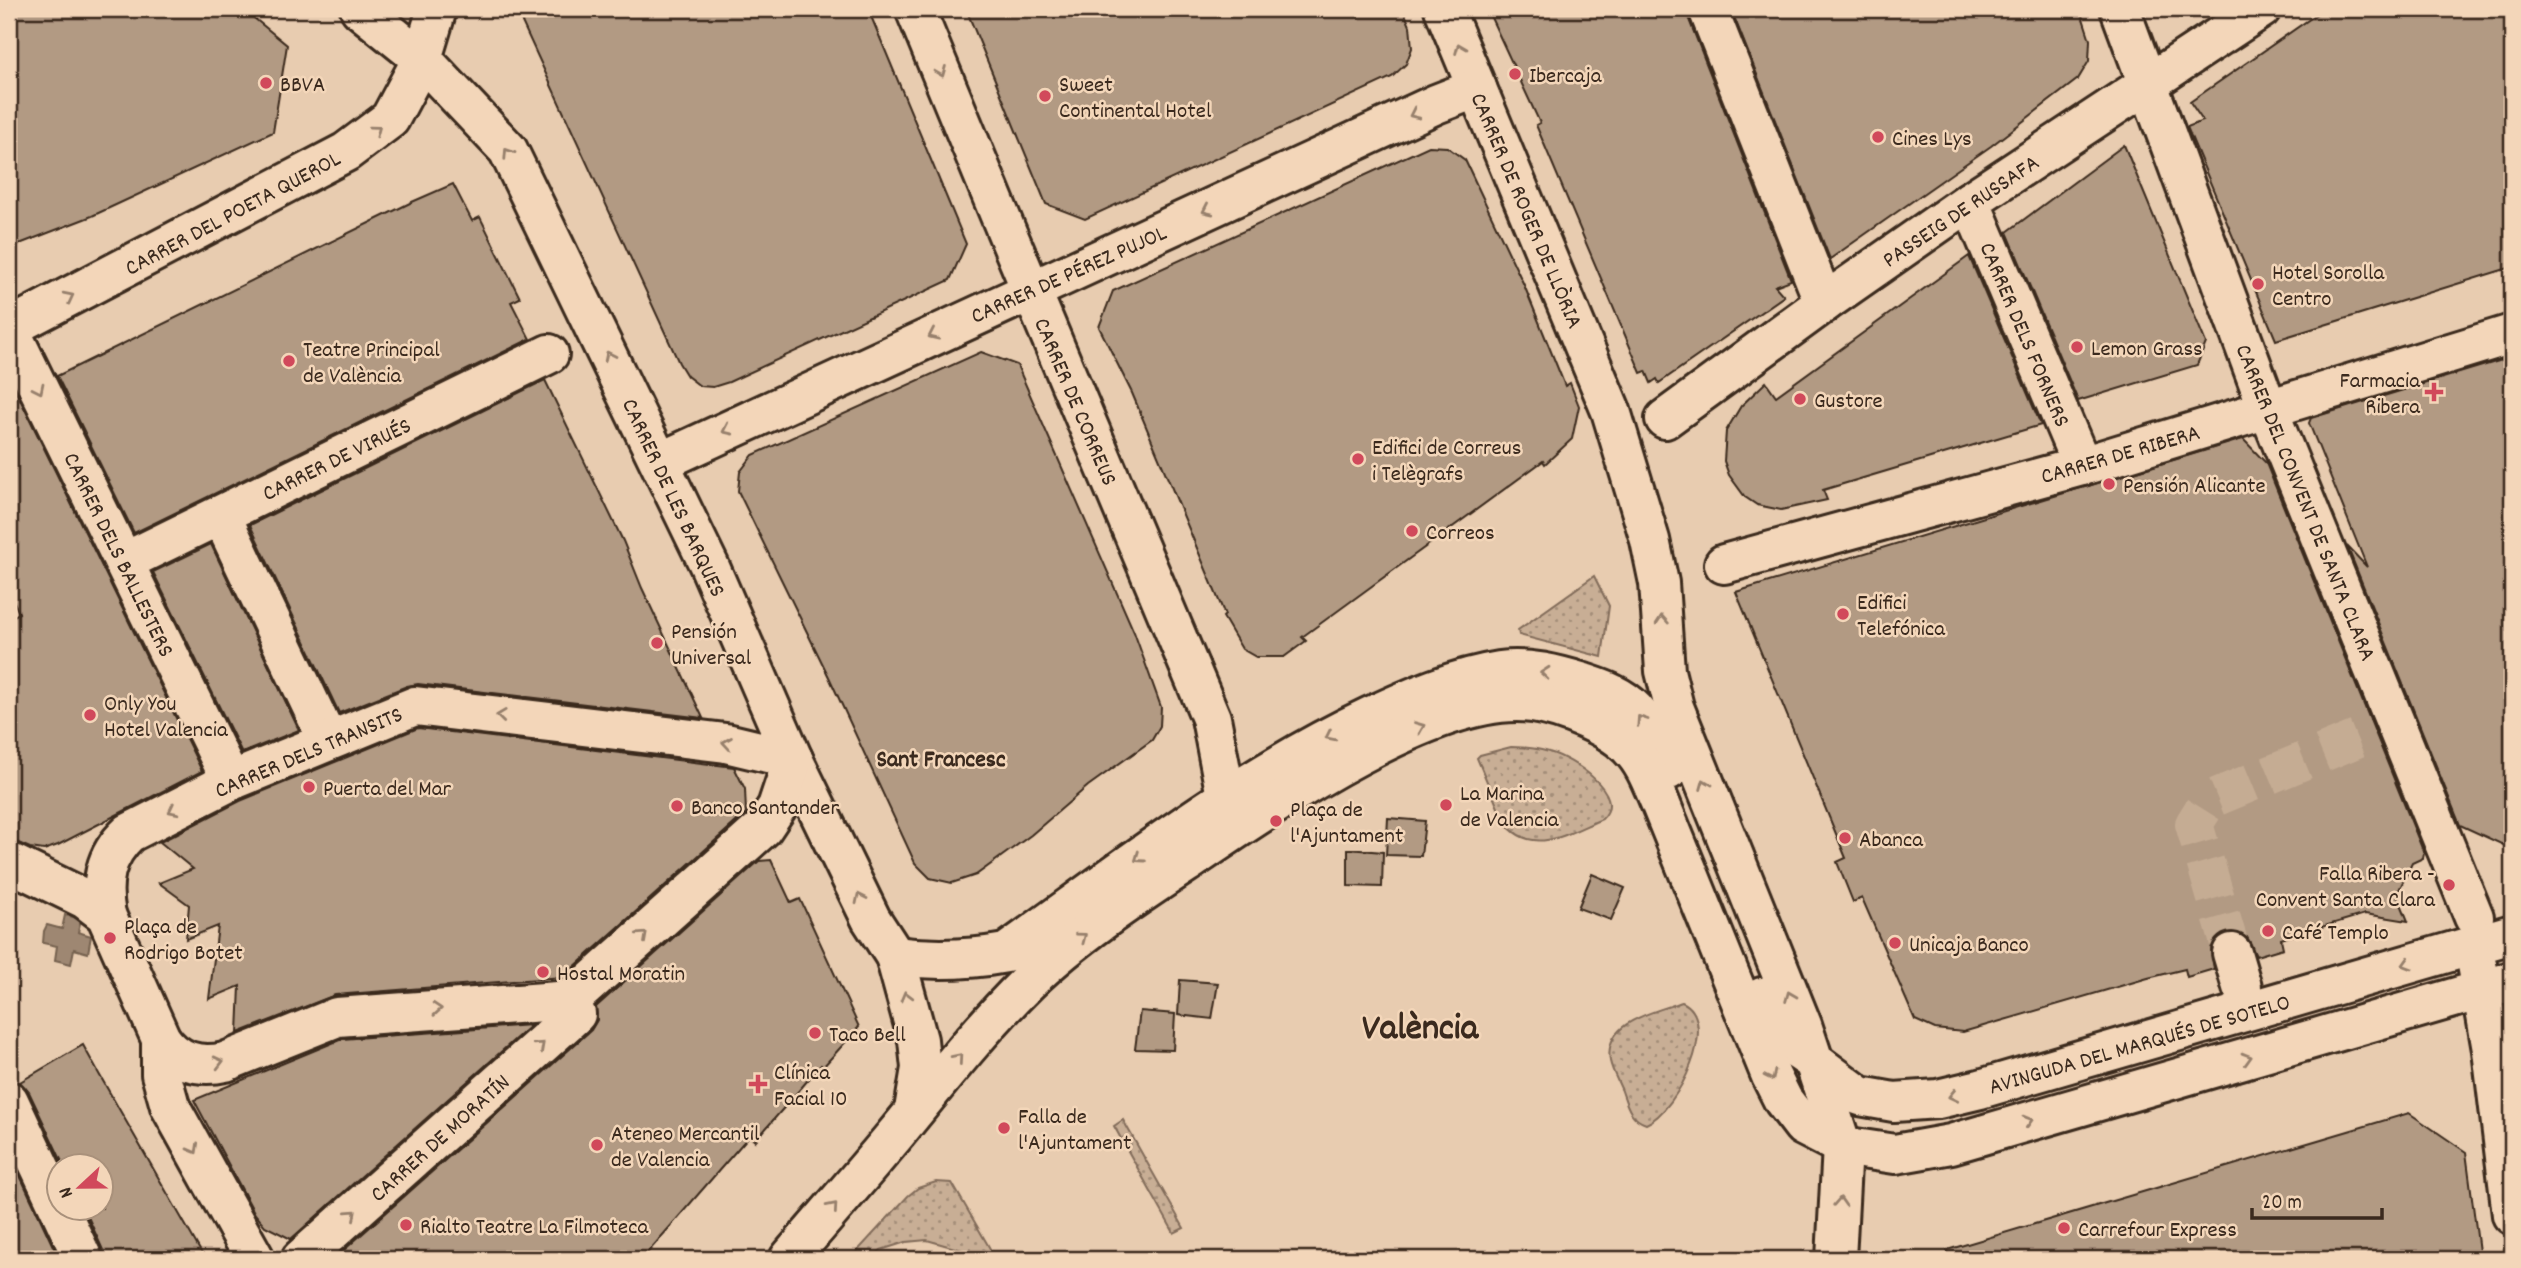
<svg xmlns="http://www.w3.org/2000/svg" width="2521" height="1268" font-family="Dekko,sans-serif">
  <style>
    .grass { fill: url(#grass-dots); stroke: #826c5a; stroke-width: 2 }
    .water { fill: #9e8772; stroke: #766250; stroke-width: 2 }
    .building { fill: #b29a83; stroke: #3b2a1e; stroke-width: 2 }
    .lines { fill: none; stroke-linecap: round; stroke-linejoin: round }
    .minor-tunnel { stroke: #c5ac93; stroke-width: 38; stroke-dasharray: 38 19; stroke-linecap: butt }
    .minor-casing { stroke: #3b2a1e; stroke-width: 44 }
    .minor { stroke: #f3d6b9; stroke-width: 38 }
    .oneway { stroke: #97806c }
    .poi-dot { fill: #d1495b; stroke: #f3d6b9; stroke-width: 2.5 }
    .labels { text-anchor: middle; stroke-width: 5; stroke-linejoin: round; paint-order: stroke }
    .poi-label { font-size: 23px; fill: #3b2a1e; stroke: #f3d6b9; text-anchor: start }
    .street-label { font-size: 23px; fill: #3b2a1e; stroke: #f3d6b9 }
    .neighbourhood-label { font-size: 24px; font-weight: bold; fill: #3b2a1e; stroke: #f3d6b9 }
    .town-label { font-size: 37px; font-weight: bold; fill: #3b2a1e; stroke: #f3d6b9 }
  </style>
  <defs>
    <pattern id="grass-dots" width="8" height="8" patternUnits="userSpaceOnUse" patternTransform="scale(1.75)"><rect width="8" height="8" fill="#c8ae95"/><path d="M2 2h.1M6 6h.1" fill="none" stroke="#a48e79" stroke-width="1.8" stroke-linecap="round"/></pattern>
  </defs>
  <rect width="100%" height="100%" fill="#e8ccb0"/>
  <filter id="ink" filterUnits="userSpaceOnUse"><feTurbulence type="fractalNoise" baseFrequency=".0143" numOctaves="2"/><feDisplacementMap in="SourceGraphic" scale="14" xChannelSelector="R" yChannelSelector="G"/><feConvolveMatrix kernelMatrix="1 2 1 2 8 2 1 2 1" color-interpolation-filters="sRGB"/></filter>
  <g filter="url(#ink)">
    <!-- grass -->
    <g class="grass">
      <path d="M 1594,576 L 1609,606 L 1602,657 L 1519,635 L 1518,630 Z"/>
      <path d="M 1511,747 C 1524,747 1536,748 1549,752 C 1571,758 1629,794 1602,819 C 1568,833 1533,858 1504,822 L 1477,758 L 1480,755 Z"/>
      <path d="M 1682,1002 C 1722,1020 1678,1110 1646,1124 C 1630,1119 1627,1105 1622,1091 C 1618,1081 1612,1071 1610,1061 C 1603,1021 1655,1012 1682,1002 Z"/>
      <path d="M 1123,1120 L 1184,1228 L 1174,1233 L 1114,1126 Z"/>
      <path d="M 936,1182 L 952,1183 L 996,1259 L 977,1259 L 962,1250 L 927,1240 L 906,1242 L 881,1250 L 871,1259 L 850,1259 L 908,1196 L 918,1188 Z"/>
    </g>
    <!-- water -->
    <path class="water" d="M 65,915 L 81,919 L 78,932 L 91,936 L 88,953 L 74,949 L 71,964 L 55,960 L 57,946 L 43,943 L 44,931 L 47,925 L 62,929 Z"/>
    <!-- building -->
    <g class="building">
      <path d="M 9,9 L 243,9 L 287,45 L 273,132 L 92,216 L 9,248 Z"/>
      <path d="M 516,9 L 868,9 L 966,244 L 950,280 L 729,382 L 713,387 L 700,386 L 687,376 L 679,363 Z"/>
      <path d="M 966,9 L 1403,9 L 1410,26 L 1412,48 L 1406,64 L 1392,77 L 1085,219 L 1046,204 Z"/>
      <path d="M 1487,9 L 1687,9 L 1688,17 L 1791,280 L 1775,286 L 1784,296 L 1659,383 L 1657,379 L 1651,383 L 1646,371 L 1641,373 L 1536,125 L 1540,123 Z"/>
      <path d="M 1731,9 L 2080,9 L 2090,40 L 2089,61 L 2078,79 L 1991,146 L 1830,259 Z"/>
      <path d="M 2324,9 L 2512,9 L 2512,267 L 2276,340 L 2187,127 L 2203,121 L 2190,102 Z"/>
      <path d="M 2124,145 L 2206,343 L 2197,365 L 2078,401 L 2007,232 Z"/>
      <path d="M 1429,146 L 1447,147 L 1465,160 L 1524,285 L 1565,386 L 1570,383 L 1579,406 L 1572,439 L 1545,464 L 1543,461 L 1302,637 L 1306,641 L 1284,657 L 1256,657 L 1242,649 L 1223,617 L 1225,615 L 1132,393 L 1099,327 L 1113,291 Z"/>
      <path d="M 453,184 L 472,221 L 480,217 L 520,298 L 511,302 L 530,339 L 134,533 L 57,376 L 412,202 Z"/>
      <path d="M 1969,256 L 2041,425 L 1823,490 L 1827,500 L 1781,510 L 1757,505 L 1745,497 L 1729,475 L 1724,461 L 1726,431 L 1741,406 L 1766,382 L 1776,396 Z"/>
      <path d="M 981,352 L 1017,365 L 1134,632 L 1161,707 L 1160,726 L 1152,740 L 1088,786 L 1031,835 L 976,875 L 952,883 L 930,878 L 915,863 L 829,677 L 738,491 L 740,472 L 753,455 Z"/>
      <path d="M 2512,357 L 2512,849 L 2460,825 L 2347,546 L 2367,567 L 2309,423 L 2311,418 Z"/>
      <path d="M 545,380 L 623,541 L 642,588 L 703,718 L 418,684 L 407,686 L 339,713 L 250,525 Z"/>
      <path d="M 17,393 L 202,771 L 58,845 L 44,850 L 30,848 L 9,839 L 9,619 L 19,613 L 9,590 L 9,396 Z"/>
      <path d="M 2243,439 L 2266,463 L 2424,853 L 2423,858 L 2412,863 L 2397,894 L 2408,921 L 2365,914 L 2281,939 L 2283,948 L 2256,956 L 2247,937 L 2238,932 L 2227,932 L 2217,937 L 2211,947 L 2214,969 L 2187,977 L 2185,969 L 2148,978 L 1963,1032 L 1935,1029 L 1915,1020 L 1862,898 L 1853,902 L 1837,862 L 1846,858 L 1736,592 Z"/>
      <path d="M 211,544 L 299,730 L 242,753 L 153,572 Z"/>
      <path d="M 418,728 L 734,767 L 745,789 L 746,813 L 563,977 L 335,995 L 238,1033 L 240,986 L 209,999 L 218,926 L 186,939 L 189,905 L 159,883 L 193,869 L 160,842 L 240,801 Z"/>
      <path d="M 1388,818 L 1425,821 L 1421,856 L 1386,855 Z"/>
      <path d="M 1348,849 L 1383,852 L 1382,887 L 1348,886 Z"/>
      <path d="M 771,860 L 791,903 L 800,899 L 859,1027 L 823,1067 L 821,1065 L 755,1141 L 749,1136 L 642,1259 L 334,1259 L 591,1030 L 597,1020 L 596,1007 L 759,861 Z"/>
      <path d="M 1592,874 L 1625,888 L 1611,920 L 1578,908 Z"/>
      <path d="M 1180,980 L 1218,983 L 1212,1019 L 1178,1015 Z"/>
      <path d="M 1140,1011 L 1175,1014 L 1173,1050 L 1135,1049 Z"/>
      <path d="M 531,1025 L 291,1239 L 265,1226 L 255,1214 L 194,1100 L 342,1039 Z"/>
      <path d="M 83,1045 L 99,1074 L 205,1259 L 105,1259 L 103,1250 L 84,1208 L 102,1208 L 102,1166 L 64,1166 L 29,1092 L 20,1082 Z"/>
      <path d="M 2409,1113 L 2466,1152 L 2480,1259 L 1948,1259 L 1947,1250 Z"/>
      <path d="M 9,1152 L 59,1259 L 9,1259 Z"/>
    </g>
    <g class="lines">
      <!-- minor-tunnel -->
      <path class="minor-tunnel" d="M 2232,953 L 2194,824 L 2209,800 L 2371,733"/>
      <!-- minor casing -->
      <g class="minor-casing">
        <g id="minor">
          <path d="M 360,9 L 422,59 L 508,150 L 709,565 L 793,759 L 871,919 L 895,956 L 918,1040 L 921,1068 L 914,1110"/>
          <path d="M 915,9 L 1008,235 L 1211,718 L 1226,796"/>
          <path d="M 1444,9 L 1611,411 L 1650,540 L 1659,583 L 1665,671 L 1674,707 L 1802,1025 L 1842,1146 L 1836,1259"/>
          <path d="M 1708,9 L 1824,303"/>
          <path d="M 2120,9 L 2268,409 L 2474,917"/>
          <path d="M 1970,201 L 2082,466"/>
          <path d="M 9,328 L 346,152 L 390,119 L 422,59 L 437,9"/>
          <path d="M 9,328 L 231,781"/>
          <path d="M 1665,419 L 1824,303 L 1970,201 L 2261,9"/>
          <path d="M 660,462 L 1436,104 L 1477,88"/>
          <path d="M 221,515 L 328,741"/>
          <path d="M 124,562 L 549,354"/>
          <path d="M 1724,564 L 2082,466 L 2512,334"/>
          <path d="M 9,862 L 85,899 L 106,915 L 161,1039 C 176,1061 198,1068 225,1062 L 337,1017 L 558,1001 L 574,997 L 763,828 L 777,807 L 793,759"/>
          <path d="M 106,915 C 100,883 104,856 129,833 L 231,781 L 415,706 L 726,743 L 793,759"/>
          <path d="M 2232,953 L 2242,987"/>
          <path d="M 895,956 C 933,961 968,960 1006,953 C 1124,869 1239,778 1371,716 C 1412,697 1455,678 1500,671 C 1528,667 1558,675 1584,683 C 1602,689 1621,695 1635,710 C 1650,727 1660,750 1669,770"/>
          <path d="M 2477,964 L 2492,1050 L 2512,1215"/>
          <path d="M 1762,997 L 1776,1034 L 1781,1039 L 1812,1060 L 1860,1096 L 1894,1102 L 1938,1099 L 1980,1089 L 2512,934"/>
          <path d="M 161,1039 L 161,1074 L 170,1106 L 255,1259"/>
          <path d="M 9,1101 L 83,1259"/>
          <path d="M 301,1259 L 576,1014"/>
          <path d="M 789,1259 C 824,1218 860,1177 895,1135 C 938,1083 979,1030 1028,982 C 1073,938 1132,899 1185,864 C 1263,811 1437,690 1532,703 C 1561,707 1609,726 1629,747 C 1644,762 1651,781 1659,800 L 1771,1076 L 1783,1100 L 1803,1126 L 1842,1146 L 1895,1154 L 1951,1144 L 2512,981"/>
        </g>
      </g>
      <!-- minor -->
      <use href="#minor" class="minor"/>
    </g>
    <!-- one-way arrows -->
    <defs><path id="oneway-chevron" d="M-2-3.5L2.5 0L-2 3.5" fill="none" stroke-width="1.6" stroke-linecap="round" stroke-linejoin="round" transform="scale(1.75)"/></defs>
    <g class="oneway">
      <use href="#oneway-chevron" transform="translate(1460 48) rotate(-112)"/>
      <use href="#oneway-chevron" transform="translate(941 72) rotate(68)"/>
      <use href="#oneway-chevron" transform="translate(1414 114) rotate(155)"/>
      <use href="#oneway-chevron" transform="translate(376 130) rotate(-37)"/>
      <use href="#oneway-chevron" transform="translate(508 153) rotate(-123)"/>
      <use href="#oneway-chevron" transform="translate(1207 210) rotate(155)"/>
      <use href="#oneway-chevron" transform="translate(69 297) rotate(-27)"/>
      <use href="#oneway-chevron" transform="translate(933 335) rotate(155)"/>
      <use href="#oneway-chevron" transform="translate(609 356) rotate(-116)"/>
      <use href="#oneway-chevron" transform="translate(39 389) rotate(64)"/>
      <use href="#oneway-chevron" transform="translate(727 430) rotate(155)"/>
      <use href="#oneway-chevron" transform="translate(1662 620) rotate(-94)"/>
      <use href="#oneway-chevron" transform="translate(1545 673) rotate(-175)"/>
      <use href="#oneway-chevron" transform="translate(501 716) rotate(-173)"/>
      <use href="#oneway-chevron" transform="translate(1641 720) rotate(-124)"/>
      <use href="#oneway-chevron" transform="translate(1420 727) rotate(-22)"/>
      <use href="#oneway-chevron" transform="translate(1330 736) rotate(154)"/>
      <use href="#oneway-chevron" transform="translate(727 743) rotate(-171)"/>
      <use href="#oneway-chevron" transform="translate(1705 784) rotate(-112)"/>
      <use href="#oneway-chevron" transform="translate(173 810) rotate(153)"/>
      <use href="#oneway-chevron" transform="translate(1139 858) rotate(145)"/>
      <use href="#oneway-chevron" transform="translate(860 898) rotate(-116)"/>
      <use href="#oneway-chevron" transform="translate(643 936) rotate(-42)"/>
      <use href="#oneway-chevron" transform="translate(1082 937) rotate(-37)"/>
      <use href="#oneway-chevron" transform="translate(2407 964) rotate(164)"/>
      <use href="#oneway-chevron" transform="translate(906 996) rotate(-105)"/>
      <use href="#oneway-chevron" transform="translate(1790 996) rotate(-112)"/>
      <use href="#oneway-chevron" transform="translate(437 1009) rotate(-4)"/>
      <use href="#oneway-chevron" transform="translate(540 1046) rotate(-42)"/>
      <use href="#oneway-chevron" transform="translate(958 1058) rotate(-49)"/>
      <use href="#oneway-chevron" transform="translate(2247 1058) rotate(-16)"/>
      <use href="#oneway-chevron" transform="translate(219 1062) rotate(-14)"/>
      <use href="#oneway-chevron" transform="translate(1771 1076) rotate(64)"/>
      <use href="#oneway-chevron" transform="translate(1953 1096) rotate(167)"/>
      <use href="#oneway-chevron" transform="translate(2028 1121) rotate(-16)"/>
      <use href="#oneway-chevron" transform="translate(194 1149) rotate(61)"/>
      <use href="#oneway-chevron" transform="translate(1840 1202) rotate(-87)"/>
      <use href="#oneway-chevron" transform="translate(833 1207) rotate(-49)"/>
      <use href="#oneway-chevron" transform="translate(352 1214) rotate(-42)"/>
    </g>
  </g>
  <!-- markers -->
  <g class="poi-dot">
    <circle cx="1515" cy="74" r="7"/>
    <circle cx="266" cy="83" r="7"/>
    <circle cx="1045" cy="96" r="7"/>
    <circle cx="1878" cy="137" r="7"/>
    <circle cx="2258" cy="284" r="7"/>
    <circle cx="2077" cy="347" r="7"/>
    <circle cx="289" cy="361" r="7"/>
    <path d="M2430.5 381.5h7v7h7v7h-7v7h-7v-7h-7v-7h7z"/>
    <circle cx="1800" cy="399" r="7"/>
    <circle cx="1358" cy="459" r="7"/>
    <circle cx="2109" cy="484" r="7"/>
    <circle cx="1412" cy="531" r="7"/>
    <circle cx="1843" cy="614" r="7"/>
    <circle cx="657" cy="643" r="7"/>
    <circle cx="90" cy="715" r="7"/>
    <circle cx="309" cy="787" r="7"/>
    <circle cx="1446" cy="805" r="7"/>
    <circle cx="677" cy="806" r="7"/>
    <circle cx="1276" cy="821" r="7"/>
    <circle cx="1845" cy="838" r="7"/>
    <circle cx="2449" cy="885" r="7"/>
    <circle cx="2268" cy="931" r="7"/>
    <circle cx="110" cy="938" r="7"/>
    <circle cx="1895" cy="943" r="7"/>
    <circle cx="543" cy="972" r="7"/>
    <circle cx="815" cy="1033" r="7"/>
    <path d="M754.5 1073.5h7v7h7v7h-7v7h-7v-7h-7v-7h7z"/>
    <circle cx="1004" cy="1128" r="7"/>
    <circle cx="597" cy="1145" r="7"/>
    <circle cx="406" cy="1225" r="7"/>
    <circle cx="2064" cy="1228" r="7"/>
  </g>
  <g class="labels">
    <!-- poi labels -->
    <g class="poi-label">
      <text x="1529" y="82">Ibercaja</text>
      <text x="280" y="91">BBVA</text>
      <text x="1059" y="91">Sweet<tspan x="1059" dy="26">Continental Hotel</tspan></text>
      <text x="1892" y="145">Cines Lys</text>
      <text x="2272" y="279">Hotel Sorolla<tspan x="2272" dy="26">Centro</tspan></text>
      <text x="2091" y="355">Lemon Grass</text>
      <text x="303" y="356">Teatre Principal<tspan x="303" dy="26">de València</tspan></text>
      <text x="2420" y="387" text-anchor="end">Farmacia<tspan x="2420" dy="26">Ribera</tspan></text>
      <text x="1814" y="407">Gustore</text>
      <text x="1372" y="454">Edifici de Correus<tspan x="1372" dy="26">i Telègrafs</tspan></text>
      <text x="2123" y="492">Pensión Alicante</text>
      <text x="1426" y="539">Correos</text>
      <text x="1857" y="609">Edifici<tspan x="1857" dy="26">Telefónica</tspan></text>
      <text x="671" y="638">Pensión<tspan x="671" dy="26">Universal</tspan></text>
      <text x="104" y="710">Only You<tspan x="104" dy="26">Hotel Valencia</tspan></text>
      <text x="323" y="795">Puerta del Mar</text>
      <text x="1460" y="800">La Marina<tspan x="1460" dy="26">de Valencia</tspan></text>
      <text x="691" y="814">Banco Santander</text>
      <text x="1290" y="816">Plaça de<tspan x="1290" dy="26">l'Ajuntament</tspan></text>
      <text x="1859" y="846">Abanca</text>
      <text x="2435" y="880" text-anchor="end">Falla Ribera -<tspan x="2435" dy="26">Convent Santa Clara</tspan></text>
      <text x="124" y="933">Plaça de<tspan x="124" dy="26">Rodrigo Botet</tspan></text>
      <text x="2282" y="939">Café Templo</text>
      <text x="1909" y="951">Unicaja Banco</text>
      <text x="557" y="980">Hostal Moratin</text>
      <text x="829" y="1041">Taco Bell</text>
      <text x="774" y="1079">Clínica<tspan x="774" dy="26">Facial 10</tspan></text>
      <text x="1018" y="1123">Falla de<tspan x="1018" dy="26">l'Ajuntament</tspan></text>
      <text x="611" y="1140">Ateneo Mercantil<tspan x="611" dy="26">de Valencia</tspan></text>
      <text x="420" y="1233">Rialto Teatre La Filmoteca</text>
      <text x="2078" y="1236">Carrefour Express</text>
    </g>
    <!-- street labels -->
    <g class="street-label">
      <text transform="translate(1528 210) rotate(67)" y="8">CARRER DE ROGER DE LLÒRIA</text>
      <text transform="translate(1960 210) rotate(-34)" y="8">PASSEIG DE RUSSAFA</text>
      <text transform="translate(232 212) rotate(-28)" y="8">CARRER DEL POETA QUEROL</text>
      <text transform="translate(1068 273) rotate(-24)" y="8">CARRER DE PÉREZ PUJOL</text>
      <text transform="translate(2026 334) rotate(67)" y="8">CARRER DELS FORNERS</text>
      <text transform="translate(1077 401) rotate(67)" y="8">CARRER DE CORREUS</text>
      <text transform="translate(2120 453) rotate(-16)" y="8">CARRER DE RIBERA</text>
      <text transform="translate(336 458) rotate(-26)" y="8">CARRER DE VIRUÉS</text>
      <text transform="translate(675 497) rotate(65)" y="8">CARRER DE LES BARQUES</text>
      <text transform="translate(2307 502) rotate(68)" y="8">CARRER DEL CONVENT DE SANTA CLARA</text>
      <text transform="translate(120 554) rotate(64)" y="8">CARRER DELS BALLESTERS</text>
      <text transform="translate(308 751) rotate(-23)" y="8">CARRER DELS TRANSITS</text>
      <text transform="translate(2139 1043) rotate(-16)" y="8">AVINGUDA DEL MARQUÉS DE SOTELO</text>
      <text transform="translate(439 1137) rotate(-42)" y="8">CARRER DE MORATÍN</text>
    </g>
    <!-- neighbourhood labels -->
    <g class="neighbourhood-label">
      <text x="941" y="766">Sant Francesc</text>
    </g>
    <!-- town labels -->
    <g class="town-label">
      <text x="1420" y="1038">València</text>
    </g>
  </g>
  <!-- margin -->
  <rect width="2521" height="1268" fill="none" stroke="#f3d6b9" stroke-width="35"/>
  <rect x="18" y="18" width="2486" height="1233" fill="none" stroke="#3b2a1e" stroke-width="2.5" filter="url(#ink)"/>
  <!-- north arrow -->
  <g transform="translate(80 1187) rotate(248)"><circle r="33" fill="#f3d6b9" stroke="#a9917b" stroke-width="2"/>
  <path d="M0-5L12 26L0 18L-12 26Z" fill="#d1495b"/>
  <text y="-10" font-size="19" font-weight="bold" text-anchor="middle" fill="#3b2a1e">N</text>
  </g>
  <!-- scale -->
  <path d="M2252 1208v10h130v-10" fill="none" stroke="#3b2a1e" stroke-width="3.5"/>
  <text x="2262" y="1208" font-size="21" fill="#3b2a1e" stroke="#f3d6b9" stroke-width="5" paint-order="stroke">20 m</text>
</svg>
